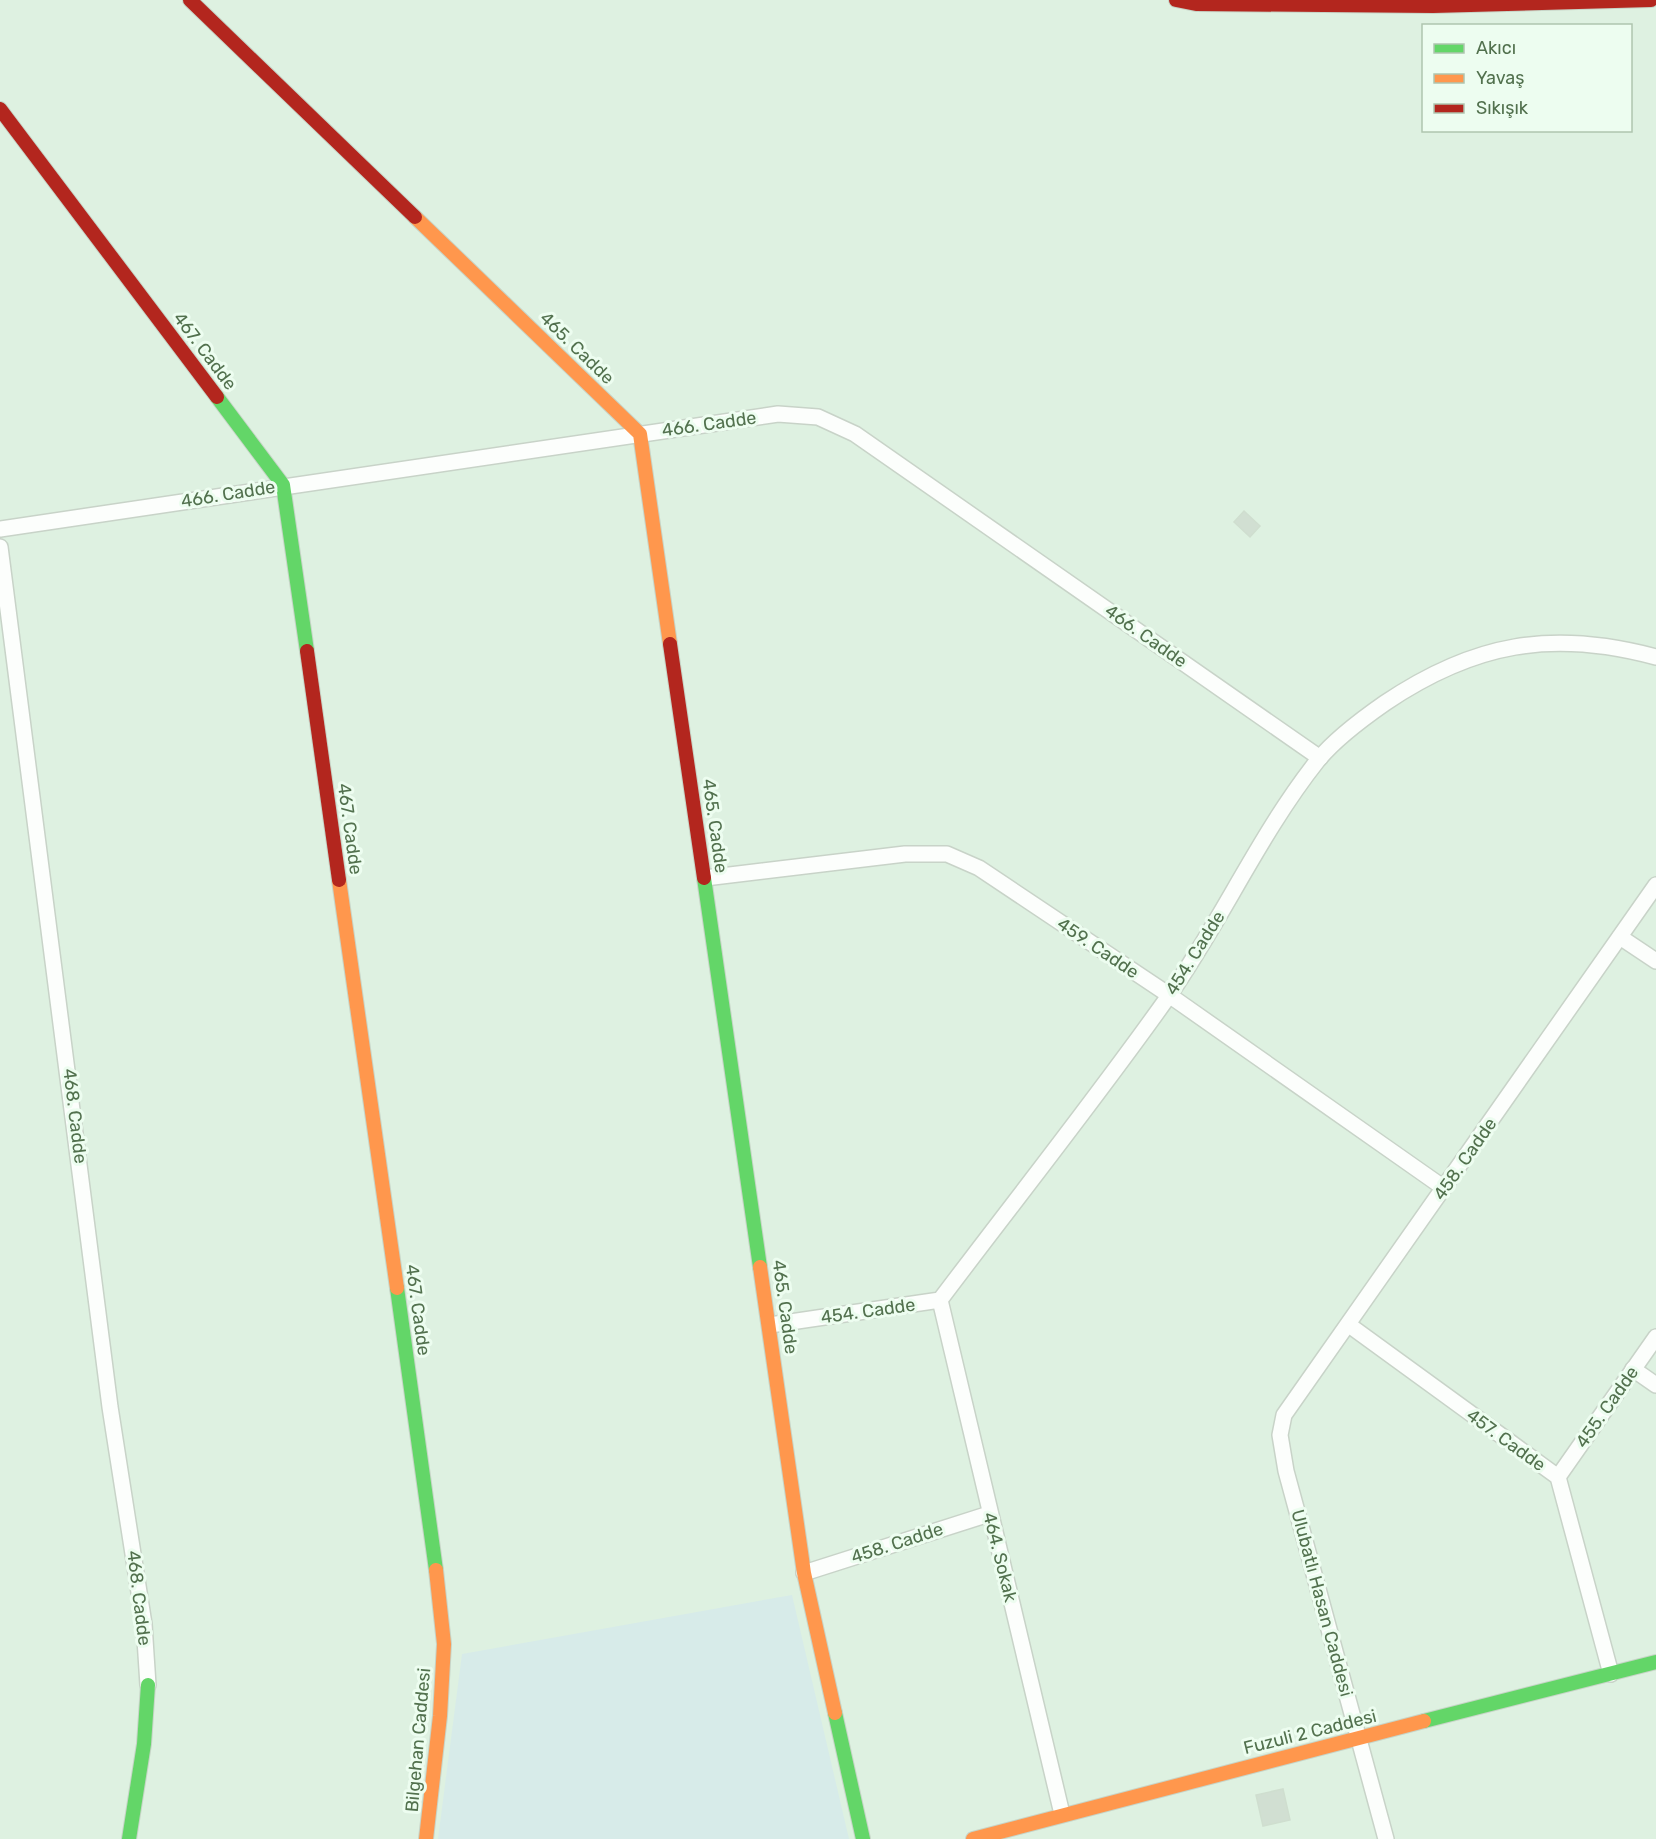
<svg xmlns="http://www.w3.org/2000/svg" width="1656" height="1839" font-family="Rubik,sans-serif">
  <style>
    .residential { fill: #def1e1; fill-rule: evenodd }
    .green { fill: #d7ebe9 }
    .building { fill: #d1dfd2; stroke: #cfdecf; stroke-width: 1.5 }
    .lines { fill: none; stroke-linecap: round; stroke-linejoin: round }
    .street-casing { stroke: #c8d3c8; stroke-width: 18 }
    .fast-casing { stroke: #c7d4c7; stroke-width: 16 }
    .slow-casing { stroke: #c7d4c7; stroke-width: 16 }
    .jam-casing { stroke: #c7d4c7; stroke-width: 16 }
    .street { stroke: #fcfefc; stroke-width: 15 }
    .fast { stroke: #63d668; stroke-width: 14 }
    .slow { stroke: #ff974d; stroke-width: 14 }
    .jam { stroke: #b3261e; stroke-width: 14 }
    .labels { text-anchor: middle; stroke-width: 6; stroke-linejoin: round; paint-order: stroke }
    .street-label { font-size: 18px; fill: #52714e; stroke: #edfdf0 }
  </style>
  <rect width="100%" height="100%" fill="#ebf6ed"/>
  <!-- residential -->
  <path class="residential" d="M 0,0 L 1656,0 L 1656,1839 L 0,1839 ZM 1424,26 L 1630,26 L 1630,130 L 1424,130 Z"/>
  <!-- green -->
  <path class="green" d="M 792,1595 L 849,1839 L 438,1839 L 462,1654 Z"/>
  <!-- building -->
  <g class="building">
    <path d="M 1244,511 L 1260,526 L 1250,537 L 1234,522 Z"/>
    <path d="M 1283,1789 L 1290,1820 L 1263,1826 L 1256,1795 Z"/>
  </g>
  <g class="lines">
    <!-- street casing -->
    <g class="street-casing">
      <g id="street">
        <path d="M 0,529 L 778,414 L 818,417 L 855,434 L 1320,758"/>
        <path d="M 0,547 L 110,1407 L 144,1624 L 148,1685"/>
        <path d="M 705,878 L 905,854 L 947,854 L 979,868 L 1169,995 L 1444,1188"/>
        <path d="M 1620,937 L 1656,961"/>
        <path d="M 940,1300 L 1062,1814"/>
        <path d="M 770,1325 L 940,1300 C 1016,1199 1095,1100 1168,997 C 1222,920 1260,833 1318,760 C 1336,738 1362,719 1385,703 C 1474,643 1552,629 1656,657"/>
        <path d="M 1349,1325 L 1558,1477 L 1611,1674"/>
        <path d="M 1633,1369 L 1656,1385"/>
        <path d="M 1558,1477 L 1656,1337"/>
        <path d="M 804,1573 L 989,1514"/>
        <path d="M 1386,1839 L 1286,1471 L 1280,1435 L 1284,1415 L 1656,885"/>
      </g>
    </g>
    <!-- fast casing -->
    <g class="fast-casing">
      <g id="fast">
        <path d="M 217,397 L 283,485 L 307,651"/>
        <path d="M 704,878 L 760,1267"/>
        <path d="M 397,1288 L 436,1570"/>
        <path d="M 835,1713 L 863,1839"/>
        <path d="M 1424,1721 L 1656,1662"/>
        <path d="M 129,1839 L 144,1744 L 148,1685"/>
      </g>
    </g>
    <!-- slow casing -->
    <g class="slow-casing">
      <g id="slow">
        <path d="M 415,217 L 640,434 L 670,644"/>
        <path d="M 339,880 L 397,1288"/>
        <path d="M 760,1267 L 804,1573 L 835,1713"/>
        <path d="M 426,1839 L 440,1716 L 444,1644 L 436,1570"/>
        <path d="M 973,1839 L 1424,1721"/>
      </g>
    </g>
    <!-- jam casing -->
    <g class="jam-casing">
      <g id="jam">
        <path d="M 190,0 L 415,217"/>
        <path d="M 1176,0 L 1196,4 L 1433,6 L 1651,0"/>
        <path d="M 0,109 L 217,397"/>
        <path d="M 670,644 L 704,878"/>
        <path d="M 307,651 L 339,880"/>
      </g>
    </g>
    <!-- street -->
    <use href="#street" class="street"/>
    <!-- fast -->
    <use href="#fast" class="fast"/>
    <!-- slow -->
    <use href="#slow" class="slow"/>
    <!-- jam -->
    <use href="#jam" class="jam"/>
  </g>
  <g class="labels">
    <!-- street labels -->
    <g class="street-label">
      <text transform="translate(577 348) rotate(44)" y="6">465. Cadde</text>
      <text transform="translate(205 351) rotate(53)" y="6">467. Cadde</text>
      <text transform="translate(709 424) rotate(-8)" y="6">466. Cadde</text>
      <text transform="translate(228 494) rotate(-9)" y="6">466. Cadde</text>
      <text transform="translate(1146 636) rotate(35)" y="6">466. Cadde</text>
      <text transform="translate(715 826) rotate(82)" y="6">465. Cadde</text>
      <text transform="translate(350 829) rotate(82)" y="6">467. Cadde</text>
      <text transform="translate(1098 948) rotate(34)" y="6">459. Cadde</text>
      <text transform="translate(1195 953) rotate(-58)" y="6">454. Cadde</text>
      <text transform="translate(75 1116) rotate(83)" y="6">468. Cadde</text>
      <text transform="translate(1465 1159) rotate(-55)" y="6">458. Cadde</text>
      <text transform="translate(785 1307) rotate(82)" y="6">465. Cadde</text>
      <text transform="translate(418 1310) rotate(82)" y="6">467. Cadde</text>
      <text transform="translate(868 1311) rotate(-8)" y="6">454. Cadde</text>
      <text transform="translate(1607 1407) rotate(-55)" y="6">455. Cadde</text>
      <text transform="translate(1506 1440) rotate(36)" y="6">457. Cadde</text>
      <text transform="translate(897 1543) rotate(-18)" y="6">458. Cadde</text>
      <text transform="translate(1000 1557) rotate(76)" y="6">464. Sokak</text>
      <text transform="translate(139 1598) rotate(83)" y="6">468. Cadde</text>
      <text transform="translate(1322 1603) rotate(75)" y="6">Ulubatlı Hasan Caddesi</text>
      <text transform="translate(1310 1732) rotate(-14)" y="6">Fuzuli 2 Caddesi</text>
      <text transform="translate(418 1740) rotate(-85)" y="6">Bilgehan Caddesi</text>
    </g>
  </g>
  <!-- legend -->
  <rect x="1422" y="24" width="210" height="108" fill="#edfdf0" stroke="#afc5af" stroke-width="1.5"/>
  <rect x="1434" y="44" width="30" height="9" fill="#63d668" stroke="#afc5af" stroke-width="1.5"/>
  <text x="1476" y="54" font-size="18" fill="#52714e">Akıcı</text>
  <rect x="1434" y="74" width="30" height="9" fill="#ff974d" stroke="#afc5af" stroke-width="1.5"/>
  <text x="1476" y="84" font-size="18" fill="#52714e">Yavaş</text>
  <rect x="1434" y="104" width="30" height="9" fill="#b3261e" stroke="#afc5af" stroke-width="1.5"/>
  <text x="1476" y="114" font-size="18" fill="#52714e">Sıkışık</text>
</svg>
